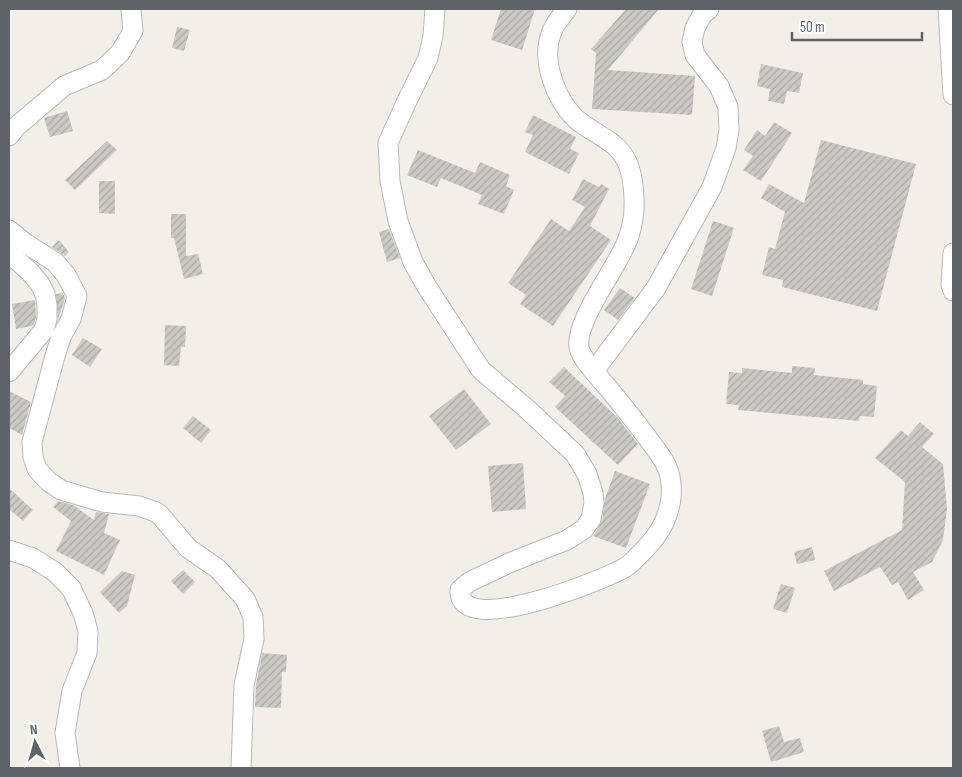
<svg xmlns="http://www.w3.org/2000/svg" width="962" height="777" font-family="'Sofia Sans Condensed',sans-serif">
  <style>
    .building { fill: url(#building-hatch) }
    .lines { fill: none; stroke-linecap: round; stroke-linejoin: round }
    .minor-casing { stroke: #b5b8bc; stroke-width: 21 }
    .minor { stroke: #fff; stroke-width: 19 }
  </style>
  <defs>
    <pattern id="building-hatch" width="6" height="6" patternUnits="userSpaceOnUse" patternTransform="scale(1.25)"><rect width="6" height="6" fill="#cccac5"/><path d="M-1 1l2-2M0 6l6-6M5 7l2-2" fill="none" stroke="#a9a8a4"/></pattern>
  </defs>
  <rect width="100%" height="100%" fill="#f1efe8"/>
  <!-- building -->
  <g class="building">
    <path d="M 501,9 L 535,9 L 522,50 L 491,40 Z"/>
    <path d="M 626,9 L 659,9 L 608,70 L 695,76 L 692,115 L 592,109 L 596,53 L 591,49 Z"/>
    <path d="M 177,27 L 190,30 L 184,51 L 172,48 Z"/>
    <path d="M 761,64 L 803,73 L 799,93 L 787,91 L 784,104 L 768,101 L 770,89 L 757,86 Z"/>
    <path d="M 67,111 L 73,131 L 50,137 L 44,118 Z"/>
    <path d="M 533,115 L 576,137 L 570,149 L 579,153 L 569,174 L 525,152 L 533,135 L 525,132 Z"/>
    <path d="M 774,122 L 792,133 L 761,181 L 743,170 L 753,156 L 744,150 L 757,130 L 765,136 Z"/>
    <path d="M 821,140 L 916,164 L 877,311 L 782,287 L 783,280 L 762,275 L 769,247 L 775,249 L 785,212 L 761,198 L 769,184 L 804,203 Z"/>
    <path d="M 107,141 L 117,150 L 75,190 L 65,180 Z"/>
    <path d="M 418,150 L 475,173 L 480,162 L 510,175 L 506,186 L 514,190 L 504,214 L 478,204 L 482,195 L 441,178 L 437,187 L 407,175 Z"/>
    <path d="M 583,179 L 599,187 L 601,184 L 609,189 L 590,226 L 611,240 L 553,326 L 520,304 L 526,295 L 508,283 L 551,219 L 569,231 L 585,207 L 572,200 Z"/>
    <path d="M 99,181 L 115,181 L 115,214 L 99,213 Z"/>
    <path d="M 171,214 L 186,214 L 186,256 L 198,254 L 203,274 L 184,279 L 174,238 L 171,238 Z"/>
    <path d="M 713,221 L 734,228 L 712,296 L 691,289 Z"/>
    <path d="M 389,229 L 400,258 L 387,262 L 379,232 Z"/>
    <path d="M 59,240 L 69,252 L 65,256 L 52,247 Z"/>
    <path d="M 620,288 L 635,298 L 618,320 L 604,310 Z"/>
    <path d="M 63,293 L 65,299 L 58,319 L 56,294 Z"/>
    <path d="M 35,300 L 36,317 L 34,325 L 32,326 L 16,329 L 12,304 Z"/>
    <path d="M 165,325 L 186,326 L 185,347 L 181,347 L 179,366 L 164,365 Z"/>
    <path d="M 83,338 L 102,349 L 90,367 L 72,355 Z"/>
    <path d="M 792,366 L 815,368 L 814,375 L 863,380 L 863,384 L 877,386 L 874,417 L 860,416 L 859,421 L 738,410 L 739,405 L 726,404 L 729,372 L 742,373 L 742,368 L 792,373 Z"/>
    <path d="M 564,367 L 617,417 L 638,444 L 618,465 L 555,407 L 565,396 L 549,382 Z"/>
    <path d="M 464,389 L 491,424 L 456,450 L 429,416 Z"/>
    <path d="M 9,391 L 31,402 L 22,435 L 9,428 Z"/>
    <path d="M 193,416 L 211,430 L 201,443 L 183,428 Z"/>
    <path d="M 920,422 L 934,434 L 922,447 L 943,464 L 947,509 L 943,540 L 932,562 L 913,572 L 924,590 L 908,600 L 898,582 L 892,585 L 880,567 L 834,591 L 824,571 L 902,530 L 905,482 L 875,458 L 901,430 L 908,436 Z"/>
    <path d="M 523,463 L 526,509 L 492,512 L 488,466 Z"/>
    <path d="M 615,471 L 650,484 L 626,548 L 593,536 L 602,521 L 605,499 Z"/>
    <path d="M 9,488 L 33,510 L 23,521 L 9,509 Z"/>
    <path d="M 58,501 L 73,505 L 94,520 L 96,512 L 109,514 L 104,533 L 120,540 L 104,575 L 56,551 L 71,521 L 53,507 Z"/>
    <path d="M 812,547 L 815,560 L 797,564 L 794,552 Z"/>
    <path d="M 183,570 L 195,582 L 183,594 L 171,581 Z"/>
    <path d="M 122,571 L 135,575 L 127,606 L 119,613 L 100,592 Z"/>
    <path d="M 781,584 L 795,588 L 787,613 L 773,609 Z"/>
    <path d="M 262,653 L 287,655 L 286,672 L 282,672 L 281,708 L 255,707 L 256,685 Z"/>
    <path d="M 779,726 L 784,742 L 800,738 L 804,752 L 771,762 L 762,731 Z"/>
  </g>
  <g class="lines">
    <!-- minor casing -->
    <g class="minor-casing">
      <g id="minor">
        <path d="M 435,9 L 433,36 L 428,58 L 406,103 L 388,143 L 390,181 L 398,221 L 413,262 L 427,287 L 481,370 L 527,409 L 575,454 L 587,474 L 593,493 L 594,503 L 591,519 L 584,529 L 567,540 L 509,563 L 469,582 L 460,590 C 457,640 606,579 626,567 C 631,564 635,559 639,555 C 656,539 668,522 671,498 C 672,487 671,475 666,465 C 661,455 653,446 647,437 C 632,418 618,399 602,381 C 595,372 584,362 580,351 C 570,325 621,264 629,236 C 635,218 635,196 632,178 C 625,140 599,139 576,119 C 556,100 541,61 551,34 C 554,24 561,17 567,9"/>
        <path d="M 948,9 L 953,95"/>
        <path d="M 9,136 L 17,126 L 64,86 L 102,70 L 120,53 L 133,31 L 131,9"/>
        <path d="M 9,230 L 25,243 L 55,262 L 66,275 L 77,296 L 71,319 L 61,337 L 55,356 L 32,442 L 33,457 L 37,469 L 48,481 L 61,490 L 102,502 L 139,506 L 156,512 L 161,516 L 188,548 L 218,569 L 245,599 L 253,617 L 254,639 L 244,685 L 241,768"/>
        <path d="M 9,253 L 30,272 L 40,284 L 45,294 L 47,305 L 47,319 L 44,330 L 9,372"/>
        <path d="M 953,253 L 951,285 L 953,291"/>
        <path d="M 594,371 L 656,288 L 712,187 L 726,148 L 729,130 L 728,107 L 719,86 L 695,55 L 692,42 L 695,28 L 702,15 L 709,9"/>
        <path d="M 9,550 L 33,558 L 55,572 L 71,588 L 83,613 L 88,631 L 87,653 L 72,691 L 65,733 L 70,768"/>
      </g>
    </g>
    <!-- minor -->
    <use href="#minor" class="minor"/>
  </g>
  <!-- border -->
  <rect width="962" height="777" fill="none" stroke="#5f6368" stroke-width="20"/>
  <!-- north arrow -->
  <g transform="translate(35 742) rotate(354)" stroke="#ffffff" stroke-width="4" paint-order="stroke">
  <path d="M0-4L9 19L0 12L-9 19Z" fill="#5f6368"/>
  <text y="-8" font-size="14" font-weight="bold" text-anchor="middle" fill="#5f6368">N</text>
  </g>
  <!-- scale -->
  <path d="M792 32v8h130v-8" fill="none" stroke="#5f6368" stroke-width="2.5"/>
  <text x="800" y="32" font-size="15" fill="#5f6368" stroke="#ffffff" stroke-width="4" paint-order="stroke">50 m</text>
</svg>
